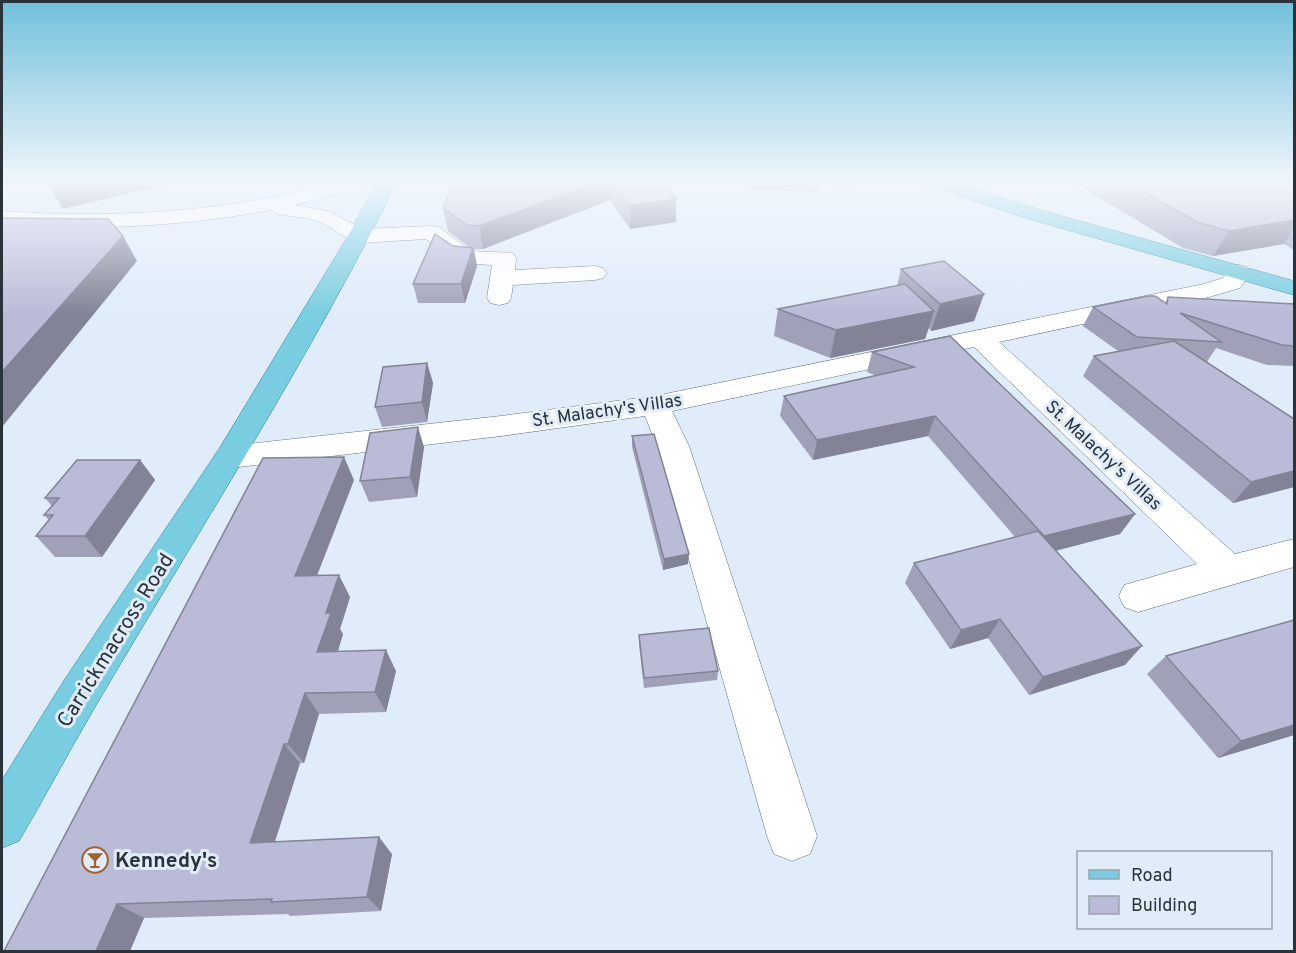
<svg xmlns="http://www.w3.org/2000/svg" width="1296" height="953" font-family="Overpass,sans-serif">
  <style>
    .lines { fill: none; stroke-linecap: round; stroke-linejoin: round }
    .minor-casing { stroke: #596b80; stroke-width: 1 }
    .major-casing { stroke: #248199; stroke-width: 1 }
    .path { stroke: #a0abb7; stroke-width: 2; stroke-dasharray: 2 3; stroke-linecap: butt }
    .minor { fill: #fff; fill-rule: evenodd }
    .major { fill: #7acde0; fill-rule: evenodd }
    .wall { fill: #a0a1b9 }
    .shaded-wall { fill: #828396 }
    .building { fill: #babbd7; stroke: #828396; stroke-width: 1.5 }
    .labels { text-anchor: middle; stroke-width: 6; stroke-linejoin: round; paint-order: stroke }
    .street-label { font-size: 18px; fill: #2a323b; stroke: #e0ecfa }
    .near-street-label { font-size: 21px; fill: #2a323b; stroke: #e0ecfa }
    .near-poi-label { font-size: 21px; font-weight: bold; fill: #2a323b; stroke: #e0ecfa; text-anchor: start }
  </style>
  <rect width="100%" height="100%" fill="#e0ecfa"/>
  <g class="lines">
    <!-- minor casing -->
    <g class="minor-casing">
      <g id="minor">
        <path d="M 339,182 L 371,182 L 368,186 L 295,205 L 328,211 L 363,229 L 431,226 L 439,227 L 471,251 L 513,253 L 516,258 L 515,270 L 595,266 L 603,268 L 607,273 L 603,278 L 595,280 L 513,285 L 511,298 L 508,303 L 499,305 L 490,303 L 487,298 L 492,265 L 458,263 L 426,239 L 359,243 C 344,239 332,226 317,221 C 304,216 288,217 275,213 L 272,210 C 182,226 93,232 2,223 L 2,211 C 116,219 228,212 339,182 Z"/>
        <path d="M 1239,265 L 1247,267 L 1251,272 L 1240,288 L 1209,297 L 999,342 L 1235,554 L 1294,539 L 1294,567 L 1138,612 L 1124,607 L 1119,596 L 1124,585 L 1197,564 L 974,347 L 672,411 L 689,446 L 817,836 L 810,854 L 792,861 L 774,854 L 767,836 L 657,446 L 645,416 L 501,436 L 230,468 L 219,465 L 214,457 L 219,449 L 230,446 L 501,416 L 655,396 L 1204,284 L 1223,278 L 1231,267 Z"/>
      </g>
    </g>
    <!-- major casing -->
    <g class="major-casing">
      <g id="major">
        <path d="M 377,182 L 397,182 C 307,363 197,533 95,707 C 69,751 45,797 19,841 L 2,848 L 2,780 L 65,679 L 219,449 L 348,236 Z"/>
        <path d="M 925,182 L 955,182 L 1040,210 L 1294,281 L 1294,295 L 1026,218 L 928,186 Z"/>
      </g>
    </g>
    <!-- path -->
    <path class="path" d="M 833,188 L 853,182"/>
    <!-- minor -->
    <use href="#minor" class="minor"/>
    <!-- major -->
    <use href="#major" class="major"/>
  </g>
  <!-- wall -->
  <g class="wall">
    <path d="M 455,182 L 662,182 L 676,199 L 676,222 L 630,229 L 610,200 L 483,249 L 474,249 L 477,266 L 465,303 L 418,303 L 413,284 L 453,246 L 470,248 L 448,231 L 443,208 Z"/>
    <path d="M 749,182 L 819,182 L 818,192 L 750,190 Z"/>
    <path d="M 1073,182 L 1294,182 L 1294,250 L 1284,244 L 1213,256 L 1183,248 Z"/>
    <path d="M 901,269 L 984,294 L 974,321 L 931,331 L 929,328 L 925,339 L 830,358 L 774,336 L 778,309 L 897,286 Z"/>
    <path d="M 1168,297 L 1294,304 L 1294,366 L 1267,365 L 1216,348 L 1207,362 L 1205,361 L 1294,487 L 1233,503 L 1083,376 L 1094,356 L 1118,351 L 1083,326 L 1093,307 L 1165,303 Z"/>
    <path d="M 950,336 L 1135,514 L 1120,534 L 1056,550 L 1125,665 L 1029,695 L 988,638 L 950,649 L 905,583 L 914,563 L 1015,537 L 928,436 L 813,460 L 780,416 L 784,396 L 877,376 L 867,372 L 872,352 Z"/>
    <path d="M 427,363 L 433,383 L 427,422 L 382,427 L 375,407 Z"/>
    <path d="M 632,436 L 688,564 L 663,570 L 632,447 Z"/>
    <path d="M 424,447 L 417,497 L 369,502 L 360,481 Z"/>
    <path d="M 140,460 L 155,480 L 102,557 L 55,557 L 36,536 L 49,520 L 44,515 L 52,506 L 45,498 Z"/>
    <path d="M 354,480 L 317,576 L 350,597 L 340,629 L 343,634 L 338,651 L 396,671 L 386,712 L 319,714 L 304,763 L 300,763 L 275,842 L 392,854 L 381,911 L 290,916 L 288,914 L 144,918 L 130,951 L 4,951 Z"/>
    <path d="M 1294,620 L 1294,735 L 1218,758 L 1147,674 L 1166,656 Z"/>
    <path d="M 639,635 L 718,671 L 717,680 L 644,688 L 639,645 Z"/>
  </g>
  <!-- shaded-wall -->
  <g class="shaded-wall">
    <path d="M 61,182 L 177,182 L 63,209 L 49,185 Z"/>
    <path d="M 597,182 L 609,182 L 610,200 L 483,249 L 479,226 Z"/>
    <path d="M 676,199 L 676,222 L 630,229 L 630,206 Z"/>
    <path d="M 1294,220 L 1294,228 L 1284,244 L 1213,256 L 1229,231 Z"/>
    <path d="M 123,236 L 137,261 L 2,427 L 2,372 Z"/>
    <path d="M 473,248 L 477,266 L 465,303 L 461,284 Z"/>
    <path d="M 984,294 L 974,321 L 931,331 L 940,304 Z"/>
    <path d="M 934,311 L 925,339 L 830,358 L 836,330 Z"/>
    <path d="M 427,363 L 433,383 L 427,422 L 422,402 Z"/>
    <path d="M 935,416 L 928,436 L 813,460 L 817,440 Z"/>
    <path d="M 418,427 L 424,447 L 417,497 L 410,477 Z"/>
    <path d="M 344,457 L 354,480 L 308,598 L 295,576 Z"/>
    <path d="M 140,460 L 155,480 L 102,557 L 85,536 Z"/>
    <path d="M 1294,471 L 1294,487 L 1233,503 L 1251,482 Z"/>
    <path d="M 1135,514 L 1120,534 L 1032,557 L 1044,536 Z"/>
    <path d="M 689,554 L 688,564 L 663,570 L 664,559 Z"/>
    <path d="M 339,575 L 350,597 L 340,629 L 343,634 L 331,673 L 317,652 L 326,613 Z"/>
    <path d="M 1000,619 L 988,638 L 950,649 L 961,630 Z"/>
    <path d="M 1142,646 L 1125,665 L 1029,695 L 1043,677 Z"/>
    <path d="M 386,650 L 396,671 L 386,712 L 375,692 Z"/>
    <path d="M 305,693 L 319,714 L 304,763 L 288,744 Z"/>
    <path d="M 1294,725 L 1294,735 L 1218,758 L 1241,741 Z"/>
    <path d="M 284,744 L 300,763 L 269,859 L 250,843 Z"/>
    <path d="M 379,837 L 392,854 L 381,911 L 367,897 Z"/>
    <path d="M 117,904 L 144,918 L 130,951 L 96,951 Z"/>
  </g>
  <!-- building -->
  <g class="building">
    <path d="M 48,182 L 61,182 L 49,185 Z"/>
    <path d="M 455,182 L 597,182 L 479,226 L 467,225 L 443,208 Z"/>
    <path d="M 612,182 L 662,182 L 676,199 L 630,206 Z"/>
    <path d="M 1125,182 L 1294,182 L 1294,220 L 1229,231 L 1197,222 Z"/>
    <path d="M 2,218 L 108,219 L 123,236 L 2,372 Z"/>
    <path d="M 435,234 L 453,246 L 473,248 L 461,284 L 413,284 Z"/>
    <path d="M 944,261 L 984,294 L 940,304 L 901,269 Z"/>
    <path d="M 905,284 L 934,311 L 836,330 L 778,309 Z"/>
    <path d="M 1148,296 L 1155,296 L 1167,304 L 1168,297 L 1294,304 L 1294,346 L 1282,345 L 1180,313 L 1221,342 L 1137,337 L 1093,307 Z"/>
    <path d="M 950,336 L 1135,514 L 1044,536 L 935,416 L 817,440 L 784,396 L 914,367 L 872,352 Z"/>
    <path d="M 1174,341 L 1294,419 L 1294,471 L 1251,482 L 1094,356 Z"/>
    <path d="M 427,363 L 422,402 L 375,407 L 383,367 Z"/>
    <path d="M 418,427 L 410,477 L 360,481 L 370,433 Z"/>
    <path d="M 654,434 L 689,554 L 664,559 L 632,436 Z"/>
    <path d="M 344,457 L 295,576 L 339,575 L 326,613 L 331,613 L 317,652 L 386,650 L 375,692 L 305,693 L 288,744 L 284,744 L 250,843 L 379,837 L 367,897 L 271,902 L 272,899 L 117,904 L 96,951 L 4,951 L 263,458 Z"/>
    <path d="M 77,460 L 140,460 L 85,536 L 36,536 L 53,515 L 44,515 L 59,498 L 45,498 Z"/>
    <path d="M 1038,531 L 1142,646 L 1043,677 L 1000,619 L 961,630 L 914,563 Z"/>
    <path d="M 1294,620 L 1294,725 L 1241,741 L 1166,656 Z"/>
    <path d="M 709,628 L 718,671 L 644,678 L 639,635 Z"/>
  </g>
  <!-- sky -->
  <linearGradient id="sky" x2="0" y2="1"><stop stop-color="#70c0da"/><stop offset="0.58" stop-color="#f1f6fd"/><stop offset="1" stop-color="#f1f6fd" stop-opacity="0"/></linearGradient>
  <rect width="1296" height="315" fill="url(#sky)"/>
  <!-- icons -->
  <defs>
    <g id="bar-ring" transform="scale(1.35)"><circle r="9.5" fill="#e0ecfa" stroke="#a3612e" stroke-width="1.5"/><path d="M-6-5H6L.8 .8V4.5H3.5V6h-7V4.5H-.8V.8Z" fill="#a3612e"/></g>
  </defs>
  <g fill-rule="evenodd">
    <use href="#bar-ring" x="95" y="860"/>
  </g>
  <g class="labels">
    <!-- street labels -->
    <g class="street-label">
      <text transform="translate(607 410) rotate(-8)" y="6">St. Malachy's Villas</text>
      <text transform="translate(1104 455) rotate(43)" y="6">St. Malachy's Villas</text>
    </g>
    <!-- near-street labels -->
    <g class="near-street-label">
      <text transform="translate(115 640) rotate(-58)" y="7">Carrickmacross Road</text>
    </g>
    <!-- near-poi labels -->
    <g class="near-poi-label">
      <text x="115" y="867">Kennedy's</text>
    </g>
  </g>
  <!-- border -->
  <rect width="1296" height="953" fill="none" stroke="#2a323b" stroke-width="6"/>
  <!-- legend -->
  <rect x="1077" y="851" width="195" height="78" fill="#e0ecfa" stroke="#97a2ae" stroke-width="1.5"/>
  <rect x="1089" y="870" width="30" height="9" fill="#7acde0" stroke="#97a2ae" stroke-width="1.5"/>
  <text x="1131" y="881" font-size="18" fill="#2a323b">Road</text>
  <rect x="1089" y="896" width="30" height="18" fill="#babbd7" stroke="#97a2ae" stroke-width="1.5"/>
  <text x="1131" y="911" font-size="18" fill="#2a323b">Building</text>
</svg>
